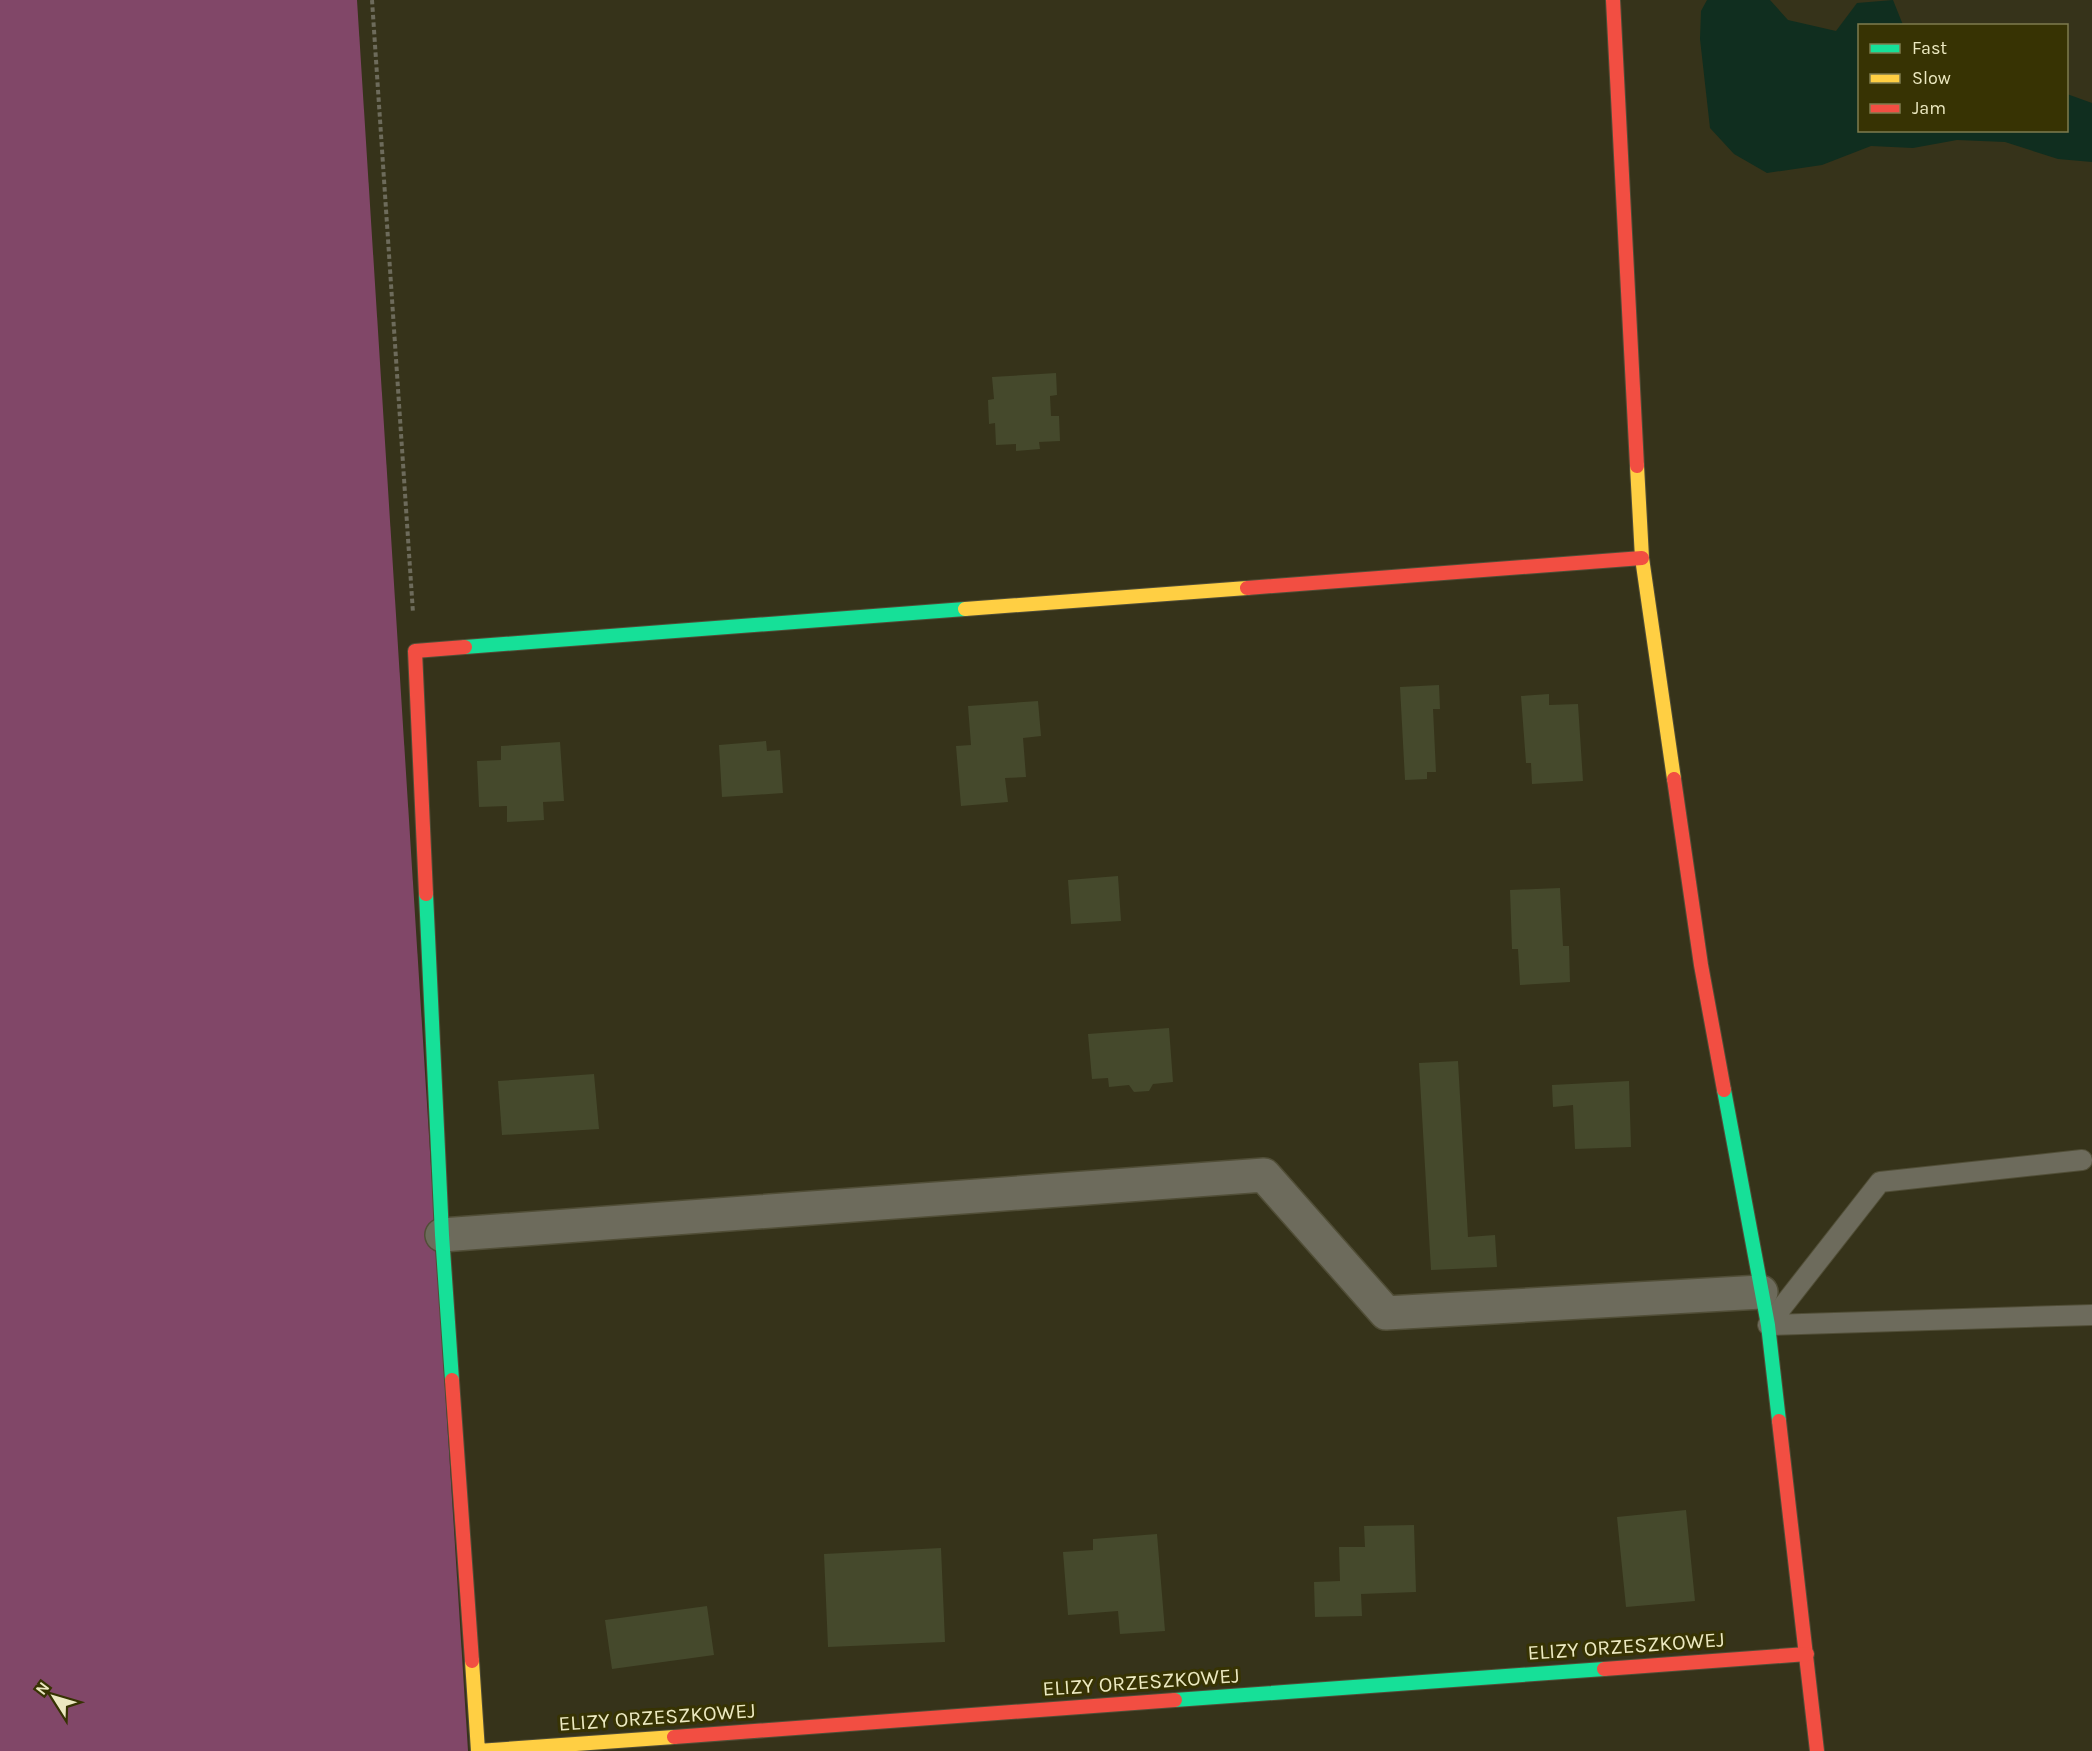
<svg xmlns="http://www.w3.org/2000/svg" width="2092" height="1751" font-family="Karla,sans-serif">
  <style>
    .green { fill: #814768 }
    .water { fill: #102e1f }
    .building { fill: #45492c }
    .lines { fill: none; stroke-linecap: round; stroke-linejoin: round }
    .lane-casing { stroke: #514e37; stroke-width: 22 }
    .street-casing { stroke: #514e37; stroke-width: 36 }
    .fast-casing { stroke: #514e37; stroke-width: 16 }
    .slow-casing { stroke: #514e37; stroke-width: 16 }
    .jam-casing { stroke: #514e37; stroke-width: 16 }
    .path { stroke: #6d6b5b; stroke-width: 4; stroke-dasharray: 4.5 3; stroke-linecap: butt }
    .lane { stroke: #6d6b5c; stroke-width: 20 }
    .street { stroke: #6d6b5c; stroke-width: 33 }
    .fast { stroke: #16e098; stroke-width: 14 }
    .slow { stroke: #ffcf43; stroke-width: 14 }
    .jam { stroke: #f24e42; stroke-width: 14 }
    .labels { text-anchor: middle; stroke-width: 6; stroke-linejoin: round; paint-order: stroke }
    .street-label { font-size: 21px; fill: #ece9c1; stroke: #373303 }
  </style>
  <rect width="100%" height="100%" fill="#36331a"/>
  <!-- green -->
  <path class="green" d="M 0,0 L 357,0 L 468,1751 L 0,1751 Z"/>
  <!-- water -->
  <path class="water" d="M 1707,0 L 1770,0 L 1788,20 L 1836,31 L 1857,3 L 1893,0 L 1903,25 L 1860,26 L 1860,130 L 2066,130 L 2067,94 L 2092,103 L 2092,162 L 2058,159 L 2005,142 L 1957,140 L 1913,148 L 1871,146 L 1822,165 L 1767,173 L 1734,154 L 1710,128 L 1700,39 L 1701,11 Z"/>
  <!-- building -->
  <g class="building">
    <path d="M 1056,373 L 1057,395 L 1050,396 L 1051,416 L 1059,416 L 1060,441 L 1039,442 L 1040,449 L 1016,451 L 1016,444 L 996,445 L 995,423 L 989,424 L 988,400 L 994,399 L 992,377 Z"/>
    <path d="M 1439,685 L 1440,709 L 1433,709 L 1436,772 L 1427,772 L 1427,779 L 1405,780 L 1400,687 Z"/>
    <path d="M 1549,694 L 1549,705 L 1578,704 L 1583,781 L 1532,784 L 1531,763 L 1526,763 L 1521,696 Z"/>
    <path d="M 1038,701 L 1041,736 L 1023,738 L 1026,777 L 1005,778 L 1008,802 L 961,806 L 956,746 L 971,745 L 968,706 Z"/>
    <path d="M 766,741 L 767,751 L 780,750 L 783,793 L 722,797 L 719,745 Z"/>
    <path d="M 560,742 L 564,801 L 543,802 L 544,820 L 507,822 L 507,806 L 479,807 L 477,761 L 501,760 L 501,746 Z"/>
    <path d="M 1118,876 L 1121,921 L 1071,924 L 1068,880 Z"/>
    <path d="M 1560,888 L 1563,946 L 1569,946 L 1570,982 L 1520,985 L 1518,949 L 1512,949 L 1510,890 Z"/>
    <path d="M 1169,1028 L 1173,1082 L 1153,1084 L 1149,1091 L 1134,1092 L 1129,1085 L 1109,1087 L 1108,1078 L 1092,1079 L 1088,1034 Z"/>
    <path d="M 1458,1061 L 1468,1237 L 1495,1235 L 1497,1267 L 1431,1270 L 1419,1063 Z"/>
    <path d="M 594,1074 L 599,1129 L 502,1135 L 498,1081 Z"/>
    <path d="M 1629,1081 L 1631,1147 L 1575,1149 L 1573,1105 L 1553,1107 L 1552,1085 Z"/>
    <path d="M 1686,1510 L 1695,1601 L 1626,1607 L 1617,1517 Z"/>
    <path d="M 1414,1525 L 1416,1592 L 1361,1594 L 1362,1616 L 1315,1617 L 1314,1582 L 1340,1581 L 1339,1547 L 1365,1547 L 1364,1526 Z"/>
    <path d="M 1157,1534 L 1165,1631 L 1120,1634 L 1118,1611 L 1068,1615 L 1063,1552 L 1093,1550 L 1093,1539 Z"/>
    <path d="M 941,1548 L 945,1642 L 828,1647 L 824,1554 Z"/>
    <path d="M 707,1606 L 714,1655 L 612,1669 L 605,1620 Z"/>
  </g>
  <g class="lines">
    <!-- lane casing -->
    <g class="lane-casing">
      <path id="lane" d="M 2082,1160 L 1880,1182 L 1768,1325 L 2092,1315"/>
    </g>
    <!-- street casing -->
    <g class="street-casing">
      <path id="street" d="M 442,1235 L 1264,1175 L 1386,1313 L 1761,1292"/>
    </g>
    <!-- fast casing -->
    <g class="fast-casing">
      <g id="fast">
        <path d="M 465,647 L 965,609"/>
        <path d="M 426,894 L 442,1235 L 452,1380"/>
        <path d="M 1724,1090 L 1768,1325 L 1779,1421"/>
        <path d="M 1175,1700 L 1604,1669"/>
      </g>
    </g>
    <!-- slow casing -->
    <g class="slow-casing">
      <g id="slow">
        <path d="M 1637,466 L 1642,558 L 1674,779"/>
        <path d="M 965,609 L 1247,588"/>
        <path d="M 472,1661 L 478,1751 L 674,1737"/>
      </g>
    </g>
    <!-- jam casing -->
    <g class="jam-casing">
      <g id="jam">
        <path d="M 1613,0 L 1637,466"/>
        <path d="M 1247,588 L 1642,558"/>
        <path d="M 1674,779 L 1701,965 L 1724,1090"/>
        <path d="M 426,894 L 415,651 L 465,647"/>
        <path d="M 452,1380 L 472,1661"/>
        <path d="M 1779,1421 L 1817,1751"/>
        <path d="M 1604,1669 L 1807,1654"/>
        <path d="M 674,1737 L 1175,1700"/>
      </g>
    </g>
    <!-- path -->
    <path class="path" d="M 372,0 L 413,613"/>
    <!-- lane -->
    <use href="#lane" class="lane"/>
    <!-- street -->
    <use href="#street" class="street"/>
    <!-- fast -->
    <use href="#fast" class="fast"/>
    <!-- slow -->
    <use href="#slow" class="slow"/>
    <!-- jam -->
    <use href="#jam" class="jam"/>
  </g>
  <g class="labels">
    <!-- street labels -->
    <g class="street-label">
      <text transform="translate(1626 1646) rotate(-4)" y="7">ELIZY ORZESZKOWEJ</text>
      <text transform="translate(1141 1682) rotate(-4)" y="7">ELIZY ORZESZKOWEJ</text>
      <text transform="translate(657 1717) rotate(-4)" y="7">ELIZY ORZESZKOWEJ</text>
    </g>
  </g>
  <!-- legend -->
  <rect x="1858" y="24" width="210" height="108" fill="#373303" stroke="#7f7c4f" stroke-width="1.5"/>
  <rect x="1870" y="44" width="30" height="9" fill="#16e098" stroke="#7f7c4f" stroke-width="1.5"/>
  <text x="1912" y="54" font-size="18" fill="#ece9c1">Fast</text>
  <rect x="1870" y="74" width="30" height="9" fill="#ffcf43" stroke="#7f7c4f" stroke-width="1.5"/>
  <text x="1912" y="84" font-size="18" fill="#ece9c1">Slow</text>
  <rect x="1870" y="104" width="30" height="9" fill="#f24e42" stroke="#7f7c4f" stroke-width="1.5"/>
  <text x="1912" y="114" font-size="18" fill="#ece9c1">Jam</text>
  <!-- north arrow -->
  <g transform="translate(54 1697) rotate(307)" stroke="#373303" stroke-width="4.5" paint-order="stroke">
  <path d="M0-4.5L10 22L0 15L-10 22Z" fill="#ece9c1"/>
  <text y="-9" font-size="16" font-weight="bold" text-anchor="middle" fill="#ece9c1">N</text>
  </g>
</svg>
